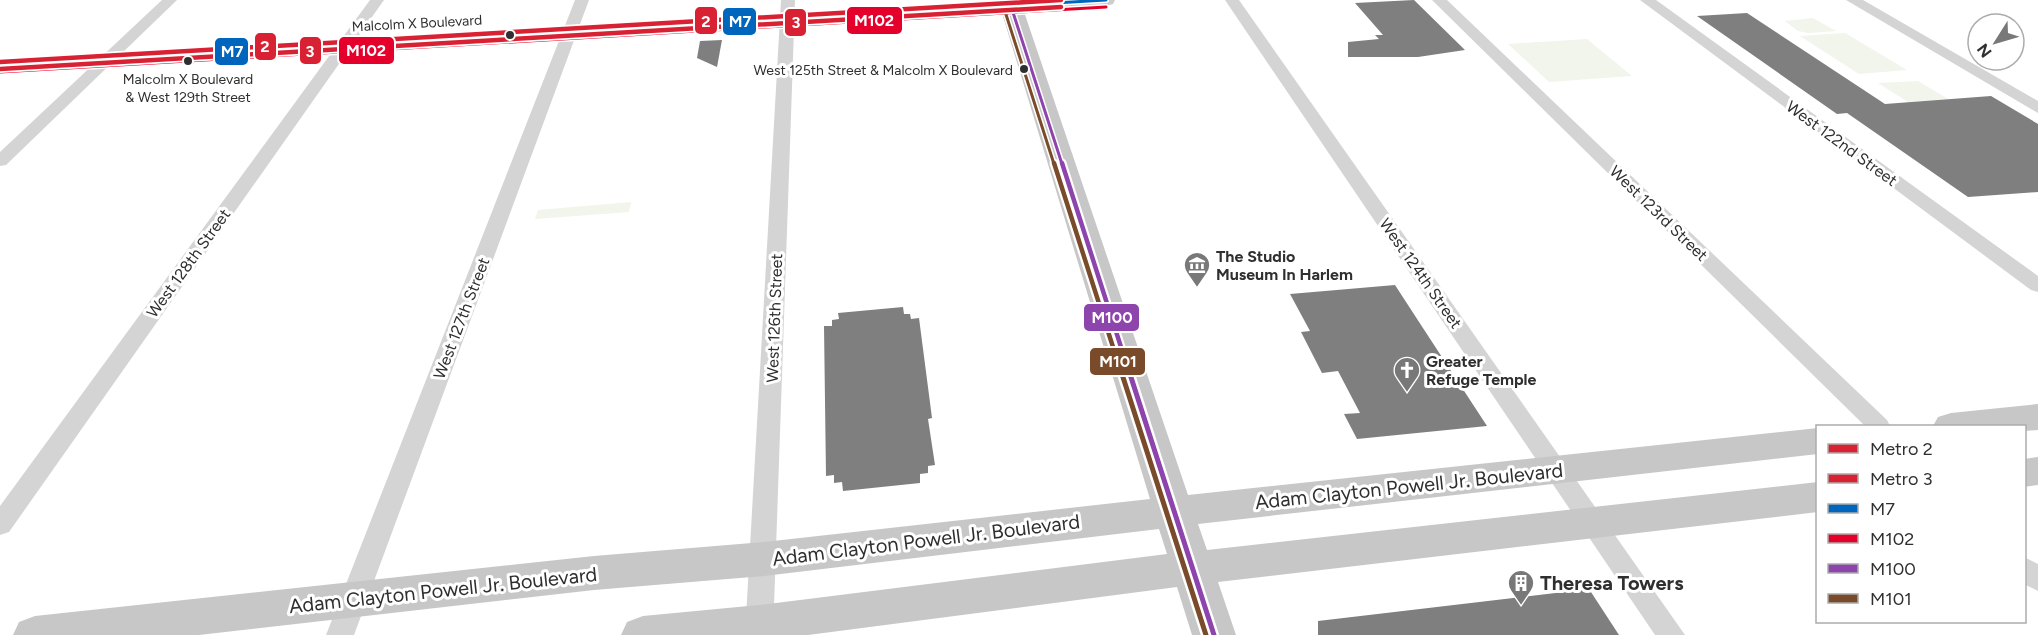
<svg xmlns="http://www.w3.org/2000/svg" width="2038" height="635" font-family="Figtree,sans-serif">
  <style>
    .green { fill: #f1f5ec }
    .building { fill: #7f7f7f }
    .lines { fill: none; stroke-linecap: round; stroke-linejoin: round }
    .minor { fill: #d4d4d4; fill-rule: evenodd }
    .secondary { fill: #cdcdcd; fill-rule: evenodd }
    .primary { fill: #c7c7c7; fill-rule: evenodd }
    .bus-1-casing { stroke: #fff; stroke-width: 6 }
    .bus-2-casing { stroke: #fff; stroke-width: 6 }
    .bus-3-far2-casing { stroke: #fff; stroke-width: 6 }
    .bus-3-far1-casing { stroke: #fff; stroke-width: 9 }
    .bus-3-casing { stroke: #fff; stroke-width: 10 }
    .bus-4-far2-casing { stroke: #fff; stroke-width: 6 }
    .bus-4-far1-casing { stroke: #fff; stroke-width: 9 }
    .bus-4-casing { stroke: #fff; stroke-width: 10 }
    .bus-1 { stroke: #0065bd; stroke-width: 3 }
    .bus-2 { stroke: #e4002b; stroke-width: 3 }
    .bus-3-far2 { stroke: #8e44ad; stroke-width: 3 }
    .bus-3-far1 { stroke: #8e44ad; stroke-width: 4.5 }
    .bus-3 { stroke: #8e44ad; stroke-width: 5 }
    .bus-4-far2 { stroke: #7a4b2a; stroke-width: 3 }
    .bus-4-far1 { stroke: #7a4b2a; stroke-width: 4.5 }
    .bus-4 { stroke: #7a4b2a; stroke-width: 5 }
    .metro-1-casing { stroke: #fff; stroke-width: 8 }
    .metro-2-casing { stroke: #fff; stroke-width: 8 }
    .metro-1 { stroke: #d82233; stroke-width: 4.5 }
    .metro-2 { stroke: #d82233; stroke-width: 4.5 }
    .bus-dot { fill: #2f2f2f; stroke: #fff; stroke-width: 2 }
    .labels { text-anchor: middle; stroke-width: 6; stroke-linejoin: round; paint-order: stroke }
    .far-street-label { font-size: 14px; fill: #2f2f2f; stroke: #fff }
    .bus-label { font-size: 14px; fill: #2f2f2f; stroke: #fff; text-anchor: end }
    .street-label { font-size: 16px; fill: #2f2f2f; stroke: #fff }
    .poi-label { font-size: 16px; font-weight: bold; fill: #2f2f2f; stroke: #fff; text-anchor: start }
    .near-street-label { font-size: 20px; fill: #2f2f2f; stroke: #fff }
    .near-poi-label { font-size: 20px; font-weight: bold; fill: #2f2f2f; stroke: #fff; text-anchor: start }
    .line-badge { stroke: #fff; stroke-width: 2 }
    .badge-label { font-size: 16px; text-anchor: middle; font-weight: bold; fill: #fff }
  </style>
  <rect width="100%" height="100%" fill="#fff"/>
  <!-- green -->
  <g class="green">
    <path d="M 1813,18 L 1836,31 L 1808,33 L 1798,31 L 1785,21 Z"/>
    <path d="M 1845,33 L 1907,70 L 1859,74 L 1800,36 Z"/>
    <path d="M 1587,39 L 1632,76 L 1549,82 L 1508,44 Z"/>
    <path d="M 1918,81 L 1948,99 L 1908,102 L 1878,83 Z"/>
    <path d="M 631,202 L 629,212 L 535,219 L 538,210 Z"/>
  </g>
  <!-- building -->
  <g class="building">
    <path d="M 1414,0 L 1465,50 L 1418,57 L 1348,57 L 1348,42 L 1379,39 L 1375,35 L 1383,35 L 1355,3 Z"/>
    <path d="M 1747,13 L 1885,104 L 1991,96 L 2038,124 L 2038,192 L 1968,197 L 1847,113 L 1837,114 L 1697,16 Z"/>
    <path d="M 722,40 L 717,67 L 697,58 L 700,41 Z"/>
    <path d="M 1395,285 L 1421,325 L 1487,426 L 1357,439 L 1344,414 L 1360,413 L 1338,371 L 1322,373 L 1301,332 L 1310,331 L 1290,294 Z"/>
    <path d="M 903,307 L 904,314 L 910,314 L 911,319 L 919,318 L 932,418 L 928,419 L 935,465 L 928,466 L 928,473 L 920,474 L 920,483 L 843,491 L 842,482 L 834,483 L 834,475 L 826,476 L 824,326 L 832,326 L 832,320 L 839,319 L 838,313 Z"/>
    <path d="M 1589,589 L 1619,635 L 1318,635 L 1318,621 Z"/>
  </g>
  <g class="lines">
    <!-- minor -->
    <g class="minor">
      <path d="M 162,0 L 177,0 L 6,165 L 0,166 L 0,152 Z"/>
      <path d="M 370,0 L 384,0 L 9,532 L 0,535 L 0,506 Z"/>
      <path d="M 575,0 L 589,0 L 354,635 L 326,635 Z"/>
      <path d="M 781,0 L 795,0 L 773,635 L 745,635 Z"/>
      <path d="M 1225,0 L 1239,0 L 1685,635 L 1655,635 Z"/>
      <path d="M 1432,0 L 1447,0 L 1887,420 L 1890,426 L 1865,426 Z"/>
      <path d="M 1640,0 L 1656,0 L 2038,276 L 2038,292 L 2031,290 Z"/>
      <path d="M 1846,0 L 1863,0 L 2038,101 L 2038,113 Z"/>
      <path d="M 2024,557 L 2038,564 L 2038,591 L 2024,584 Z"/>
    </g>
    <!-- secondary -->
    <path class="secondary" d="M 1010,0 L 1115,0 L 1113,4 L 1106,6 L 0,71 L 0,59 Z"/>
    <!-- primary -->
    <g class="primary">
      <path d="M 998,0 L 1020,0 L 1188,495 L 1818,428 L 1818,454 L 1198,524 L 1207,550 L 1818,482 L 1818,512 L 1218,582 L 1236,635 L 1192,635 L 1177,587 L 808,635 L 621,635 L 627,622 L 643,616 L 759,605 L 1167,554 L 1159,529 L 764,576 L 594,590 L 199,635 L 13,635 L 19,622 L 35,616 L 594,556 L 764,542 L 1150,499 Z"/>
      <path d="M 2038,404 L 2038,430 L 2024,431 L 2024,426 L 1933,426 L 1938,417 L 1951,413 Z"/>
      <path d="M 2038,457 L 2038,485 L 2024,487 L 2024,459 Z"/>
    </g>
    <!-- bus-1 casing -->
    <g class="bus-1-casing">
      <path id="bus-1" d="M 0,65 L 1106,0"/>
    </g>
    <!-- bus-2 casing -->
    <g class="bus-2-casing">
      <path id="bus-2" d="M 0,72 L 1106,7"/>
    </g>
    <!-- bus-3-far2 casing -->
    <g class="bus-3-far2-casing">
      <path id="bus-3-far2" d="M 1009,0 L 1062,164"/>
    </g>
    <!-- bus-3-far1 casing -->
    <g class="bus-3-far1-casing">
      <path id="bus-3-far1" d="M 1062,163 L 1129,372"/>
    </g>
    <!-- bus-3 casing -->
    <g class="bus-3-casing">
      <path id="bus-3" d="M 1129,371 L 1214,635"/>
    </g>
    <!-- bus-4-far2 casing -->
    <g class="bus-4-far2-casing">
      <path id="bus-4-far2" d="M 1002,2 L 1054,164"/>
    </g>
    <!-- bus-4-far1 casing -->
    <g class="bus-4-far1-casing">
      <path id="bus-4-far1" d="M 1054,163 L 1121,372"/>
    </g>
    <!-- bus-4 casing -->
    <g class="bus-4-casing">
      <path id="bus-4" d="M 1121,371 L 1206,635"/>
    </g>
    <!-- bus-1 -->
    <use href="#bus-1" class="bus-1"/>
    <!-- bus-2 -->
    <use href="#bus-2" class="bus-2"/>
    <!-- bus-3-far2 -->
    <use href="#bus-3-far2" class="bus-3-far2"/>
    <!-- bus-3-far1 -->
    <use href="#bus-3-far1" class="bus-3-far1"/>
    <!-- bus-3 -->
    <use href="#bus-3" class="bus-3"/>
    <!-- bus-4-far2 -->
    <use href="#bus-4-far2" class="bus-4-far2"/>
    <!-- bus-4-far1 -->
    <use href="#bus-4-far1" class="bus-4-far1"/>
    <!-- bus-4 -->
    <use href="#bus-4" class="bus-4"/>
    <!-- metro-1 casing -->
    <g class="metro-1-casing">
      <path id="metro-1" d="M 0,62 L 1061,0"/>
    </g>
    <!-- metro-2 casing -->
    <g class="metro-2-casing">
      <path id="metro-2" d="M 0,69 L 1061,7"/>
    </g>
    <!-- metro-1 -->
    <use href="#metro-1" class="metro-1"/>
    <!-- metro-2 -->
    <use href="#metro-2" class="metro-2"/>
  </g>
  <!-- icons -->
  <defs>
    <g id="museum-pin" transform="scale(1.35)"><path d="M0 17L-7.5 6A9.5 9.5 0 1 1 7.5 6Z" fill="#787878" stroke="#fff"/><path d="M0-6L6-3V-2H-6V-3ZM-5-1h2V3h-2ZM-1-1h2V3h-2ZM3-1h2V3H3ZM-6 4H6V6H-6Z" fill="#fff"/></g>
    <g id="church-pin" transform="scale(1.35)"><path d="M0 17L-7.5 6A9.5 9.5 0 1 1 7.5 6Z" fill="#787878" stroke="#fff"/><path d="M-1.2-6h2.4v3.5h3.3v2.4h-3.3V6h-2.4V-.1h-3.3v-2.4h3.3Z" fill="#fff"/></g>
    <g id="building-pin" transform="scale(1.35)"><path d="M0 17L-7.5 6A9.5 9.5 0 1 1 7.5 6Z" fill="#787878" stroke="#fff"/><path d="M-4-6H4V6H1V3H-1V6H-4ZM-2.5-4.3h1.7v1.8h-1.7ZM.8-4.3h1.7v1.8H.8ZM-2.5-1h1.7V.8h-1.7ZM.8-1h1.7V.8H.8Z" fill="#fff"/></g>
  </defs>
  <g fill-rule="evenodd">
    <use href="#museum-pin" x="1197" y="265"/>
    <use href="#church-pin" x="1407" y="370"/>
    <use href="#building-pin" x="1521" y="583"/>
  </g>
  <!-- markers -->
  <g class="bus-dot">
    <circle cx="510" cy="35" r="5"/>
    <circle cx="188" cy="61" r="5"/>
    <circle cx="1024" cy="69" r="5"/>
  </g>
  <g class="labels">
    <!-- far-street labels -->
    <g class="far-street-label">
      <text transform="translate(417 23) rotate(-3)" y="5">Malcolm X Boulevard</text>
    </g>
    <!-- bus labels -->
    <g class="bus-label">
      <text x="1013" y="75">West 125th Street &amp; Malcolm X Boulevard</text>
      <text x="188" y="84" text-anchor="middle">Malcolm X Boulevard<tspan x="188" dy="18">&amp; West 129th Street</tspan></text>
    </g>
    <!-- street labels -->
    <g class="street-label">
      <text transform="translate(1842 143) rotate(36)" y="6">West 122nd Street</text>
      <text transform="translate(1659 213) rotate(44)" y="6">West 123rd Street</text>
      <text transform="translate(188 263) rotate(-54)" y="6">West 128th Street</text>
      <text transform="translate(1421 273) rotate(55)" y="6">West 124th Street</text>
      <text transform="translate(461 318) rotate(-69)" y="6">West 127th Street</text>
      <text transform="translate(774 318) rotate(-88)" y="6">West 126th Street</text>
    </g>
    <!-- poi labels -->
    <g class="poi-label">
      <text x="1216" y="262">The Studio<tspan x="1216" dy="18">Museum In Harlem</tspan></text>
      <text x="1426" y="367">Greater<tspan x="1426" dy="18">Refuge Temple</tspan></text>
    </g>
    <!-- near-street labels -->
    <g class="near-street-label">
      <text transform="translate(1409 486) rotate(-6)" y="7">Adam Clayton Powell Jr. Boulevard</text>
      <text transform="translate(926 540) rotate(-7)" y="7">Adam Clayton Powell Jr. Boulevard</text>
      <text transform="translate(443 590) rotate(-6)" y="7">Adam Clayton Powell Jr. Boulevard</text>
    </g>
    <!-- near-poi labels -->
    <g class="near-poi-label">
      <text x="1540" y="590">Theresa Towers</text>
    </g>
  </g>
  <g class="line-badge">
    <rect x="846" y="6" width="57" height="29" rx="6" fill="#e4002b"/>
    <rect x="694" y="6" width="24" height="29" rx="6" fill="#d82233"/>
    <rect x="722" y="7" width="35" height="29" rx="6" fill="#0065bd"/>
    <rect x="784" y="8" width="23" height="29" rx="6" fill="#d82233"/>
    <rect x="254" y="32" width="23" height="29" rx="6" fill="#d82233"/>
    <rect x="338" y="36" width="57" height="29" rx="6" fill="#e4002b"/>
    <rect x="299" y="36" width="23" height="29" rx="6" fill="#d82233"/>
    <rect x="214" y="37" width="35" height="29" rx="6" fill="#0065bd"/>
    <rect x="1083" y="303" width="57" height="29" rx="6" fill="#8e44ad"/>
    <rect x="1089" y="347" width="57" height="29" rx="6" fill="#7a4b2a"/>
  </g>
  <g class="badge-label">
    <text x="874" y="26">M102</text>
    <text x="706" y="27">2</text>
    <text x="740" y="27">M7</text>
    <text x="796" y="28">3</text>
    <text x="265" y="52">2</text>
    <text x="366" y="56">M102</text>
    <text x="310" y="57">3</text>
    <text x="232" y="57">M7</text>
    <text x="1112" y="323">M100</text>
    <text x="1118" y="367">M101</text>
  </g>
  <!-- legend -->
  <rect x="1816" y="425" width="210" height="198" fill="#ffffff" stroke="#acacac" stroke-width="1.5"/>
  <rect x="1828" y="444" width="30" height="9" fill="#d82233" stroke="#acacac" stroke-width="1.5"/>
  <text x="1870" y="455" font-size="18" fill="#2f2f2f">Metro 2</text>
  <rect x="1828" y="474" width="30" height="9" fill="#d82233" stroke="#acacac" stroke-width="1.5"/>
  <text x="1870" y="485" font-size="18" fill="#2f2f2f">Metro 3</text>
  <rect x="1828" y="504" width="30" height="9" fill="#0065bd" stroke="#acacac" stroke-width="1.5"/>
  <text x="1870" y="515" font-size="18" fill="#2f2f2f">M7</text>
  <rect x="1828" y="534" width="30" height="9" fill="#e4002b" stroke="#acacac" stroke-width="1.5"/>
  <text x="1870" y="545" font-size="18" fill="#2f2f2f">M102</text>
  <rect x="1828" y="564" width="30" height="9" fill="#8e44ad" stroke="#acacac" stroke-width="1.5"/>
  <text x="1870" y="575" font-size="18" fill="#2f2f2f">M100</text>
  <rect x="1828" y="594" width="30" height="9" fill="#7a4b2a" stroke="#acacac" stroke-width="1.5"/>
  <text x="1870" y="605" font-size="18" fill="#2f2f2f">M101</text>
  <!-- north arrow -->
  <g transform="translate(1996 42) rotate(233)"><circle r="28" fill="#ffffff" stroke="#acacac" stroke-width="1.5"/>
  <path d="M0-4.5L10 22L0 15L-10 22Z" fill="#787878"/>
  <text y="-9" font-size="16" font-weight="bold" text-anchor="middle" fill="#2f2f2f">N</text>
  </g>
</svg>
